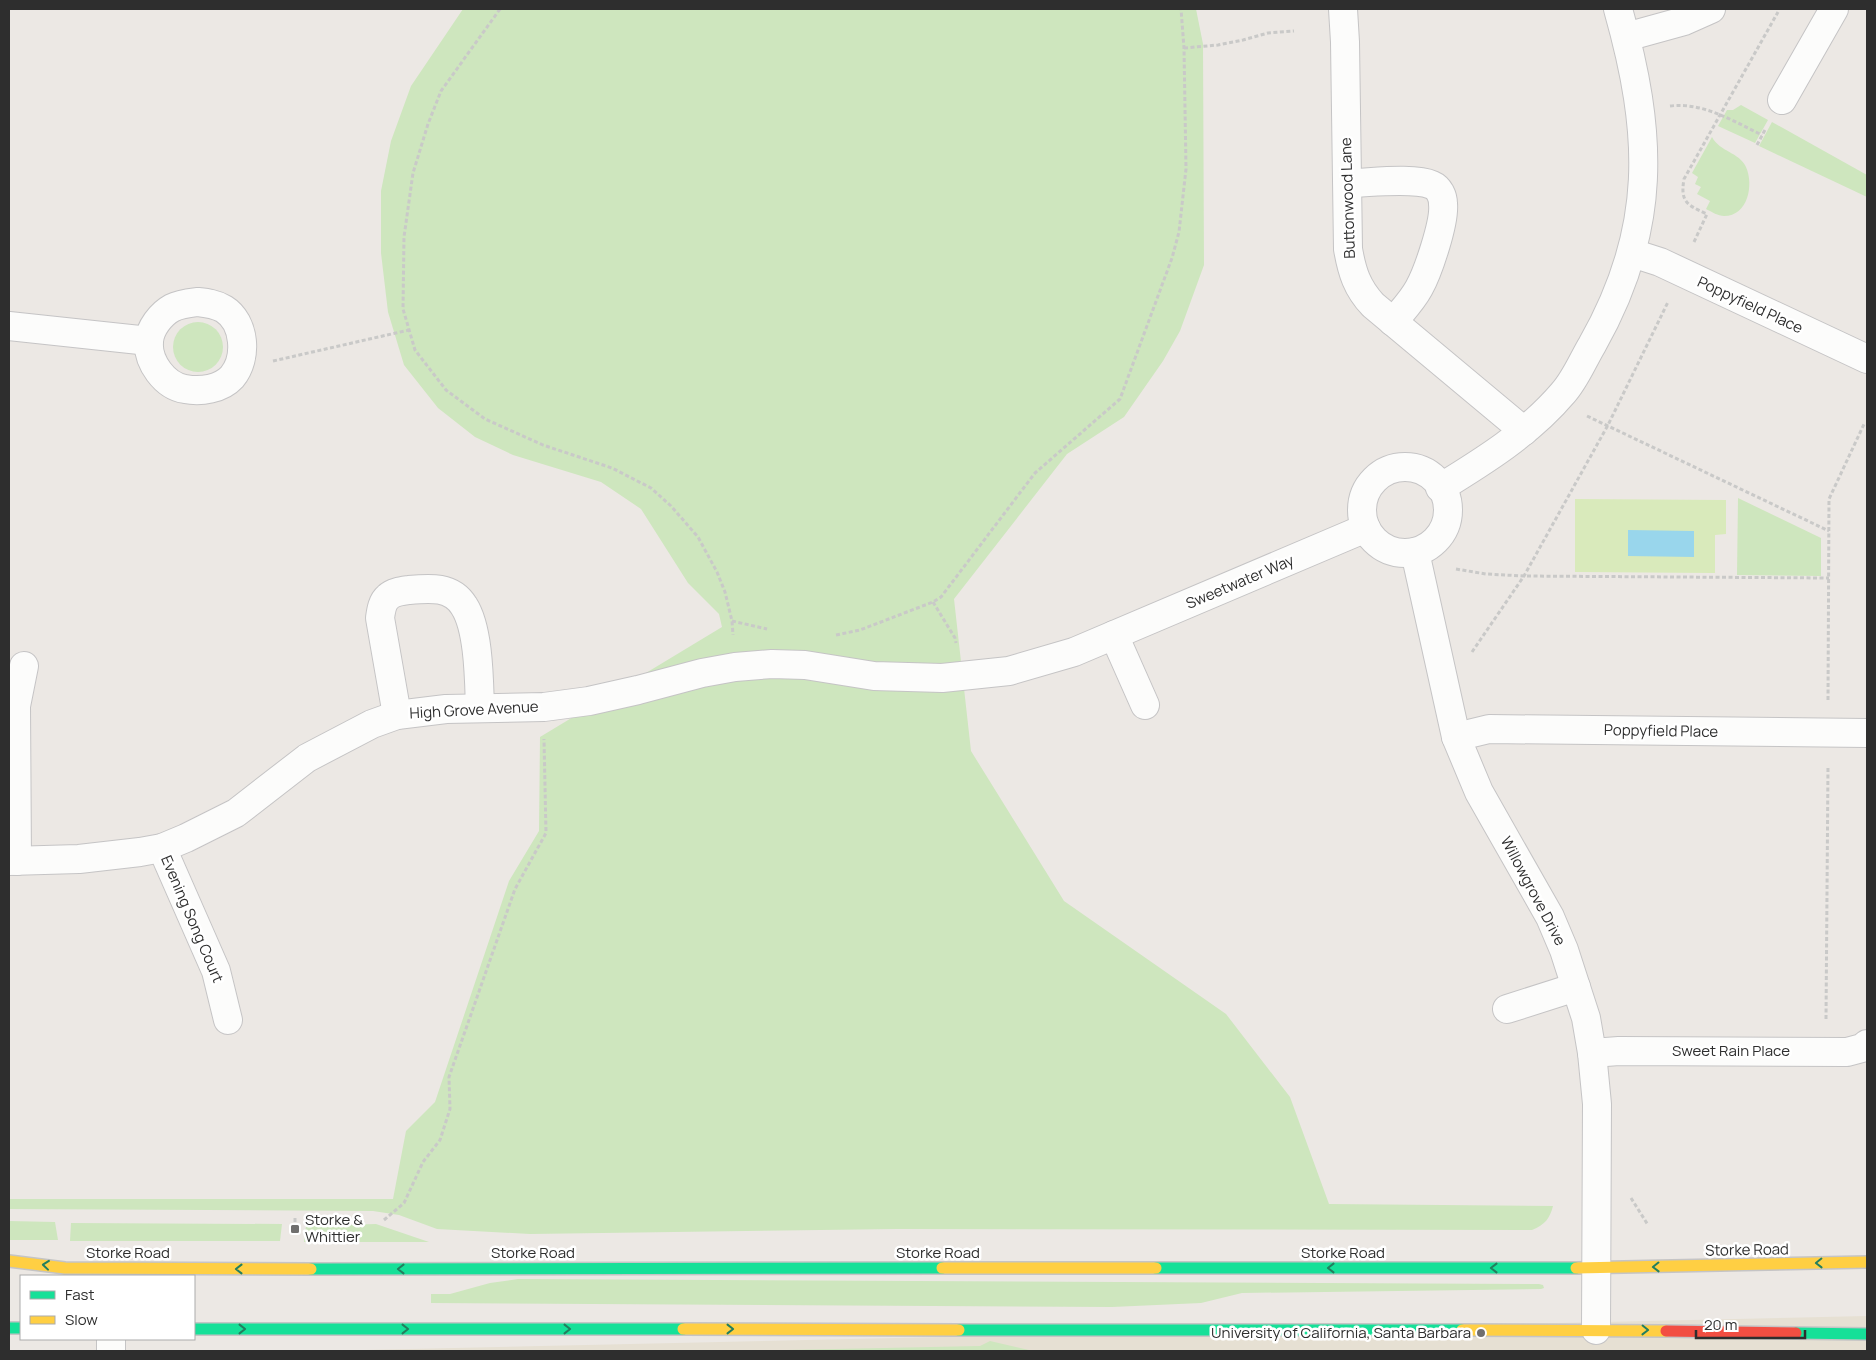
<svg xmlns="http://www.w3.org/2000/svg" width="1876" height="1360" font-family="Manrope,sans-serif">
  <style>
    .education { fill: #e6e0d3 }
    .green { fill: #cee6be }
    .pitch { fill: #d9eabb }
    .water { fill: #99d6ec }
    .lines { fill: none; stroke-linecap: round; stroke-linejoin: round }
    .street-casing { stroke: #c5c4c5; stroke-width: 30 }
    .fast-casing { stroke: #c5c4c5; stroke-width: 14 }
    .slow-casing { stroke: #c5c4c5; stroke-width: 14 }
    .jam-casing { stroke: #c5c4c5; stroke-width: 14 }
    .path { stroke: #c9c9c8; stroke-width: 3; stroke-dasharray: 4 2.5; stroke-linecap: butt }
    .street { stroke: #fcfcfb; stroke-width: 28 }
    .fast { stroke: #16e098; stroke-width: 11 }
    .slow { stroke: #ffcf43; stroke-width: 11 }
    .jam { stroke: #f24e42; stroke-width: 11 }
    .oneway { stroke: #237e5e }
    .poi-dot { fill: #706f6e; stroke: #fff; stroke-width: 2 }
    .labels { text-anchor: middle; stroke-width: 5; stroke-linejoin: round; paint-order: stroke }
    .street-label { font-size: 15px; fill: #2e2e2e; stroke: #fff }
    .poi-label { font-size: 15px; fill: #2e2e2e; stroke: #fff; text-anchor: start }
  </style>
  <rect width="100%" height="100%" fill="#ece8e4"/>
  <!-- education -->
  <path class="education" d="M 1867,1316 L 1867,1351 L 321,1351 Z"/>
  <!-- green -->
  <g class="green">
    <path d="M 463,9 L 1196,9 L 1203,44 L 1204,265 L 1180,331 L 1163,361 L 1124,417 L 1067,454 L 954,599 L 971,751 L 1064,901 L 1226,1014 L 1290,1097 L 1329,1204 L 1553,1206 C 1550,1218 1545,1225 1532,1230 L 897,1229 L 530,1234 L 437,1229 L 399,1215 L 373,1211 L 9,1209 L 9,1199 L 393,1199 L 406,1131 L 435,1102 L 509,881 L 539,831 L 540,737 L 722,627 L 719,614 L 688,583 L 641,509 L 601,482 L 513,455 L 475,437 L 438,408 L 404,365 L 388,312 L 381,253 L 381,191 L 391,141 L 411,86 Z"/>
    <path d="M 1741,105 L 1768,120 L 1755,143 L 1718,126 L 1727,110 L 1733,110 Z"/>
    <path d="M 1772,122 L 1867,175 L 1867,197 L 1759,146 Z"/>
    <path d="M 1712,137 C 1720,152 1739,152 1746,167 C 1754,185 1748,216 1724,216 C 1718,216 1712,212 1706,209 L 1710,201 L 1697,194 L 1701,187 L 1695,184 L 1698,177 L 1692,173 Z"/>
    <circle cx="198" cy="347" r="25"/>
    <path d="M 1738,498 L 1821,538 L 1821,576 L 1737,575 Z"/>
    <path d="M 9,1221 L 55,1222 L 58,1240 L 9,1240 Z"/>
    <path d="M 71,1223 L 282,1224 L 280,1241 L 70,1241 Z"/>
    <path d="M 376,1224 L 429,1242 L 304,1242 L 306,1226 Z"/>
    <path d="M 518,1279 L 1539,1284 L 1543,1285 L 1544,1288 L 1541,1289 L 1242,1293 L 1201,1303 L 1112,1307 L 431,1303 L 431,1294 L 450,1294 L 490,1283 Z"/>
    <path d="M 990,1341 L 1033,1351 L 732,1351 L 980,1346 Z"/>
  </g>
  <!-- pitch -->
  <path class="pitch" d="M 1575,499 L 1726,500 L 1726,534 L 1715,535 L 1715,573 L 1575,572 Z"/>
  <!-- water -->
  <path class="water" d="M 1628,530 L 1694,531 L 1694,557 L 1628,556 Z"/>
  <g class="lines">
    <!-- street casing -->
    <g class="street-casing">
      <g id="street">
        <path d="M 1343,9 L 1345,42 L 1348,249 C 1352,272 1357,288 1373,305 L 1524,431"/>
        <path d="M 1626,37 L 1684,21 L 1711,9"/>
        <path d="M 1782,100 L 1834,9"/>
        <path d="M 1348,183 C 1368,183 1414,177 1432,185 C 1439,188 1443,196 1443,204 C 1445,222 1428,272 1419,288 C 1412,301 1402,311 1393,322"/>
        <path d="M 1632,253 L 1660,262 L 1867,359"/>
        <path d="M 198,302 C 207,303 216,304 224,309 C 245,322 248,358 232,377 C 221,389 201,392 185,389 C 165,386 147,362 149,341 C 150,328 161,314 172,308 C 180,304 190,303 198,302 Z"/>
        <path d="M 9,326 L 149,341"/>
        <circle cx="1405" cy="510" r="43"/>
        <path d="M 1440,488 C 1484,461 1529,433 1563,393 C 1575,380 1583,360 1592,345 C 1658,229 1653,133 1618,9"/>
        <path d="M 1415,552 L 1456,737 L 1479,792 L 1550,917 L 1564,950 L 1586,1018 L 1592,1053 L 1597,1104 L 1596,1330"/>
        <path d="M 1114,635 L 1145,705"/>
        <path d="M 397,715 L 380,618 C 381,611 382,602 388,597 C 393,592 402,591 409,590 C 430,588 452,586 464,606 C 479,629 479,681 480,708"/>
        <path d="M 1456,737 L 1489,729 L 1867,733"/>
        <path d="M 162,848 L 216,971 L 228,1020"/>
        <path d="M 9,861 L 79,859 L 140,852 L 162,848 L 186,838 L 236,813 L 307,758 L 372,724 L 397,715 L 446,709 L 544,707 L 589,701 L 638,690 L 702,673 L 735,667 L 772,664 L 805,665 L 874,676 L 942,678 L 1009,671 L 1074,652 L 1366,528"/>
        <path d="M 17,861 L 16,706 L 24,666"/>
        <path d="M 1507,1009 L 1576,987"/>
        <path d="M 1592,1053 L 1619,1051 L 1847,1052 L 1862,1048 L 1867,1044"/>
        <path d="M 111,1339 L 111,1351"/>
      </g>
    </g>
    <!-- fast casing -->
    <g class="fast-casing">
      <g id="fast">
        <path d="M 1156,1268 L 1576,1268"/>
        <path d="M 311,1269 L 942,1268"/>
        <path d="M 9,1328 L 21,1328"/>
        <path d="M 194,1329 L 683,1329"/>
        <path d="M 959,1330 L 1462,1330"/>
        <path d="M 1796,1333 L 1867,1334"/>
      </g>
    </g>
    <!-- slow casing -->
    <g class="slow-casing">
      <g id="slow">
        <path d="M 9,1261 L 65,1268 L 311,1269"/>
        <path d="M 942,1268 L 1156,1268"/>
        <path d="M 1576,1268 L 1867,1262"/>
        <path d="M 683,1329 L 959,1330"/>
        <path d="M 1462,1330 L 1666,1331"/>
      </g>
    </g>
    <!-- jam casing -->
    <g class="jam-casing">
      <path id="jam" d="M 1666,1331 L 1796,1333"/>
    </g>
    <!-- path -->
    <g class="path">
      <path d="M 500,9 L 441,91 L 428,124 L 413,173 L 404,237 L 403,309 L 415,350 L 446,390 L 485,419 L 543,445 L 612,468 L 651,488 L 671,506 L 698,537 L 717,572 L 725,592 L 732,621 L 733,635"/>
      <path d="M 1184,48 L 1218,45 L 1243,40 L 1268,33 L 1294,31"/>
      <path d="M 1670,106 C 1703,102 1733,121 1762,135"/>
      <path d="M 1757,145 L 1766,128"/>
      <path d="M 1694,242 L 1707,214 C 1687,205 1680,202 1684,179 L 1778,12"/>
      <path d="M 273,361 L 409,330"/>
      <path d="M 1587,416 L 1829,531"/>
      <path d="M 1456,569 L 1486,574 L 1524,576 L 1829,578"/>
      <path d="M 933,602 L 955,638 L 956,643"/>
      <path d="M 732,621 L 767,629"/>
      <path d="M 836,635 L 860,630 L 933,602 L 941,597 L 1035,473 L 1120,399 L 1172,258 L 1179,232 L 1186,169 L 1184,48 L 1181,9"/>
      <path d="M 1472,652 L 1524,576 L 1608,425 L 1668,302"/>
      <path d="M 1828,700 L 1829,499 L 1865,422"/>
      <path d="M 1826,1019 L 1828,766"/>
      <path d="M 1631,1198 L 1648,1225"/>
      <path d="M 295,1218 L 295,1229"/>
      <path d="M 384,1220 L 404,1203 L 423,1162 L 440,1140 L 450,1109 L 449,1077 L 515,889 L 546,833 L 544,739"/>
    </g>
    <!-- street -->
    <use href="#street" class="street"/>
    <!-- fast -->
    <use href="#fast" class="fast"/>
    <!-- slow -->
    <use href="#slow" class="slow"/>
    <!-- jam -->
    <use href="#jam" class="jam"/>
  </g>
  <!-- one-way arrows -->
  <defs><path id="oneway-chevron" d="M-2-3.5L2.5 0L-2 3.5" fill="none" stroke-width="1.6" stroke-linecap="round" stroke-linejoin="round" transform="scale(1.25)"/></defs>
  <g class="oneway">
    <use href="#oneway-chevron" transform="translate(1819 1263) rotate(179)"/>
    <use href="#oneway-chevron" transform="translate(46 1265) rotate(-174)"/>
    <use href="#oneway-chevron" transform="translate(1656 1267) rotate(179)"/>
    <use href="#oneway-chevron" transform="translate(1331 1268) rotate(180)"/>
    <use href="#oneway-chevron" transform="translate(1494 1268) rotate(180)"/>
    <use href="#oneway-chevron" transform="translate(239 1269) rotate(180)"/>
    <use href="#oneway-chevron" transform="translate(401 1269) rotate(180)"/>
    <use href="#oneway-chevron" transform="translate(242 1329)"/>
    <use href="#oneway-chevron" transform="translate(405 1329)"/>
    <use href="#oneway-chevron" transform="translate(567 1329)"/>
    <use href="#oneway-chevron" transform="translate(730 1329)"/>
    <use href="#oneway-chevron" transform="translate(1645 1330) rotate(1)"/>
  </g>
  <!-- markers -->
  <g class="poi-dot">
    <rect x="290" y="1224" width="10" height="10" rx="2.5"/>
    <circle cx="1481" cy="1333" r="5"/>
  </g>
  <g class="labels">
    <!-- street labels -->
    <g class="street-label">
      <text transform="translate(1348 198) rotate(-92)" y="5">Buttonwood Lane</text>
      <text transform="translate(1750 305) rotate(25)" y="5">Poppyfield Place</text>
      <text transform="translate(1240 582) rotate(-23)" y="5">Sweetwater Way</text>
      <text transform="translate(474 710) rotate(-3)" y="5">High Grove Avenue</text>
      <text transform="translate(1661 731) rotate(1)" y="5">Poppyfield Place</text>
      <text transform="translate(1533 891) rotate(62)" y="5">Willowgrove Drive</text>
      <text transform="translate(192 919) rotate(67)" y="5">Evening Song Court</text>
      <text x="1731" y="1056">Sweet Rain Place</text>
      <text transform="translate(1747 1250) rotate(-1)" y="5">Storke Road</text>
      <text x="128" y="1258">Storke Road</text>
      <text x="533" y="1258">Storke Road</text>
      <text x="938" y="1258">Storke Road</text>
      <text x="1343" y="1258">Storke Road</text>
    </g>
    <!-- poi labels -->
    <g class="poi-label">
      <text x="305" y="1225">Storke &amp;<tspan x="305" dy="17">Whittier</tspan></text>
      <text x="1471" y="1338" text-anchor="end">University of California, Santa Barbara</text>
    </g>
  </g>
  <!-- border -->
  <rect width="1876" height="1360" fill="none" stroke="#2e2e2e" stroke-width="20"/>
  <!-- legend -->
  <rect x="20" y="1275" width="175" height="65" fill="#ffffff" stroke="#ababab"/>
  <rect x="30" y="1291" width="25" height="8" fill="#16e098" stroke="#ababab"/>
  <text x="65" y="1300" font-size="15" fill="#2e2e2e">Fast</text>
  <rect x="30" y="1316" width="25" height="8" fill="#ffcf43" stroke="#ababab"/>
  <text x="65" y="1325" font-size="15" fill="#2e2e2e">Slow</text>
  <!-- scale -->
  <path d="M1696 1330v8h109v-8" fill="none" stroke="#2e2e2e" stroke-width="2.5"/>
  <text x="1704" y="1330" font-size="15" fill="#2e2e2e" stroke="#ffffff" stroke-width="4" paint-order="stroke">20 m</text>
</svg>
